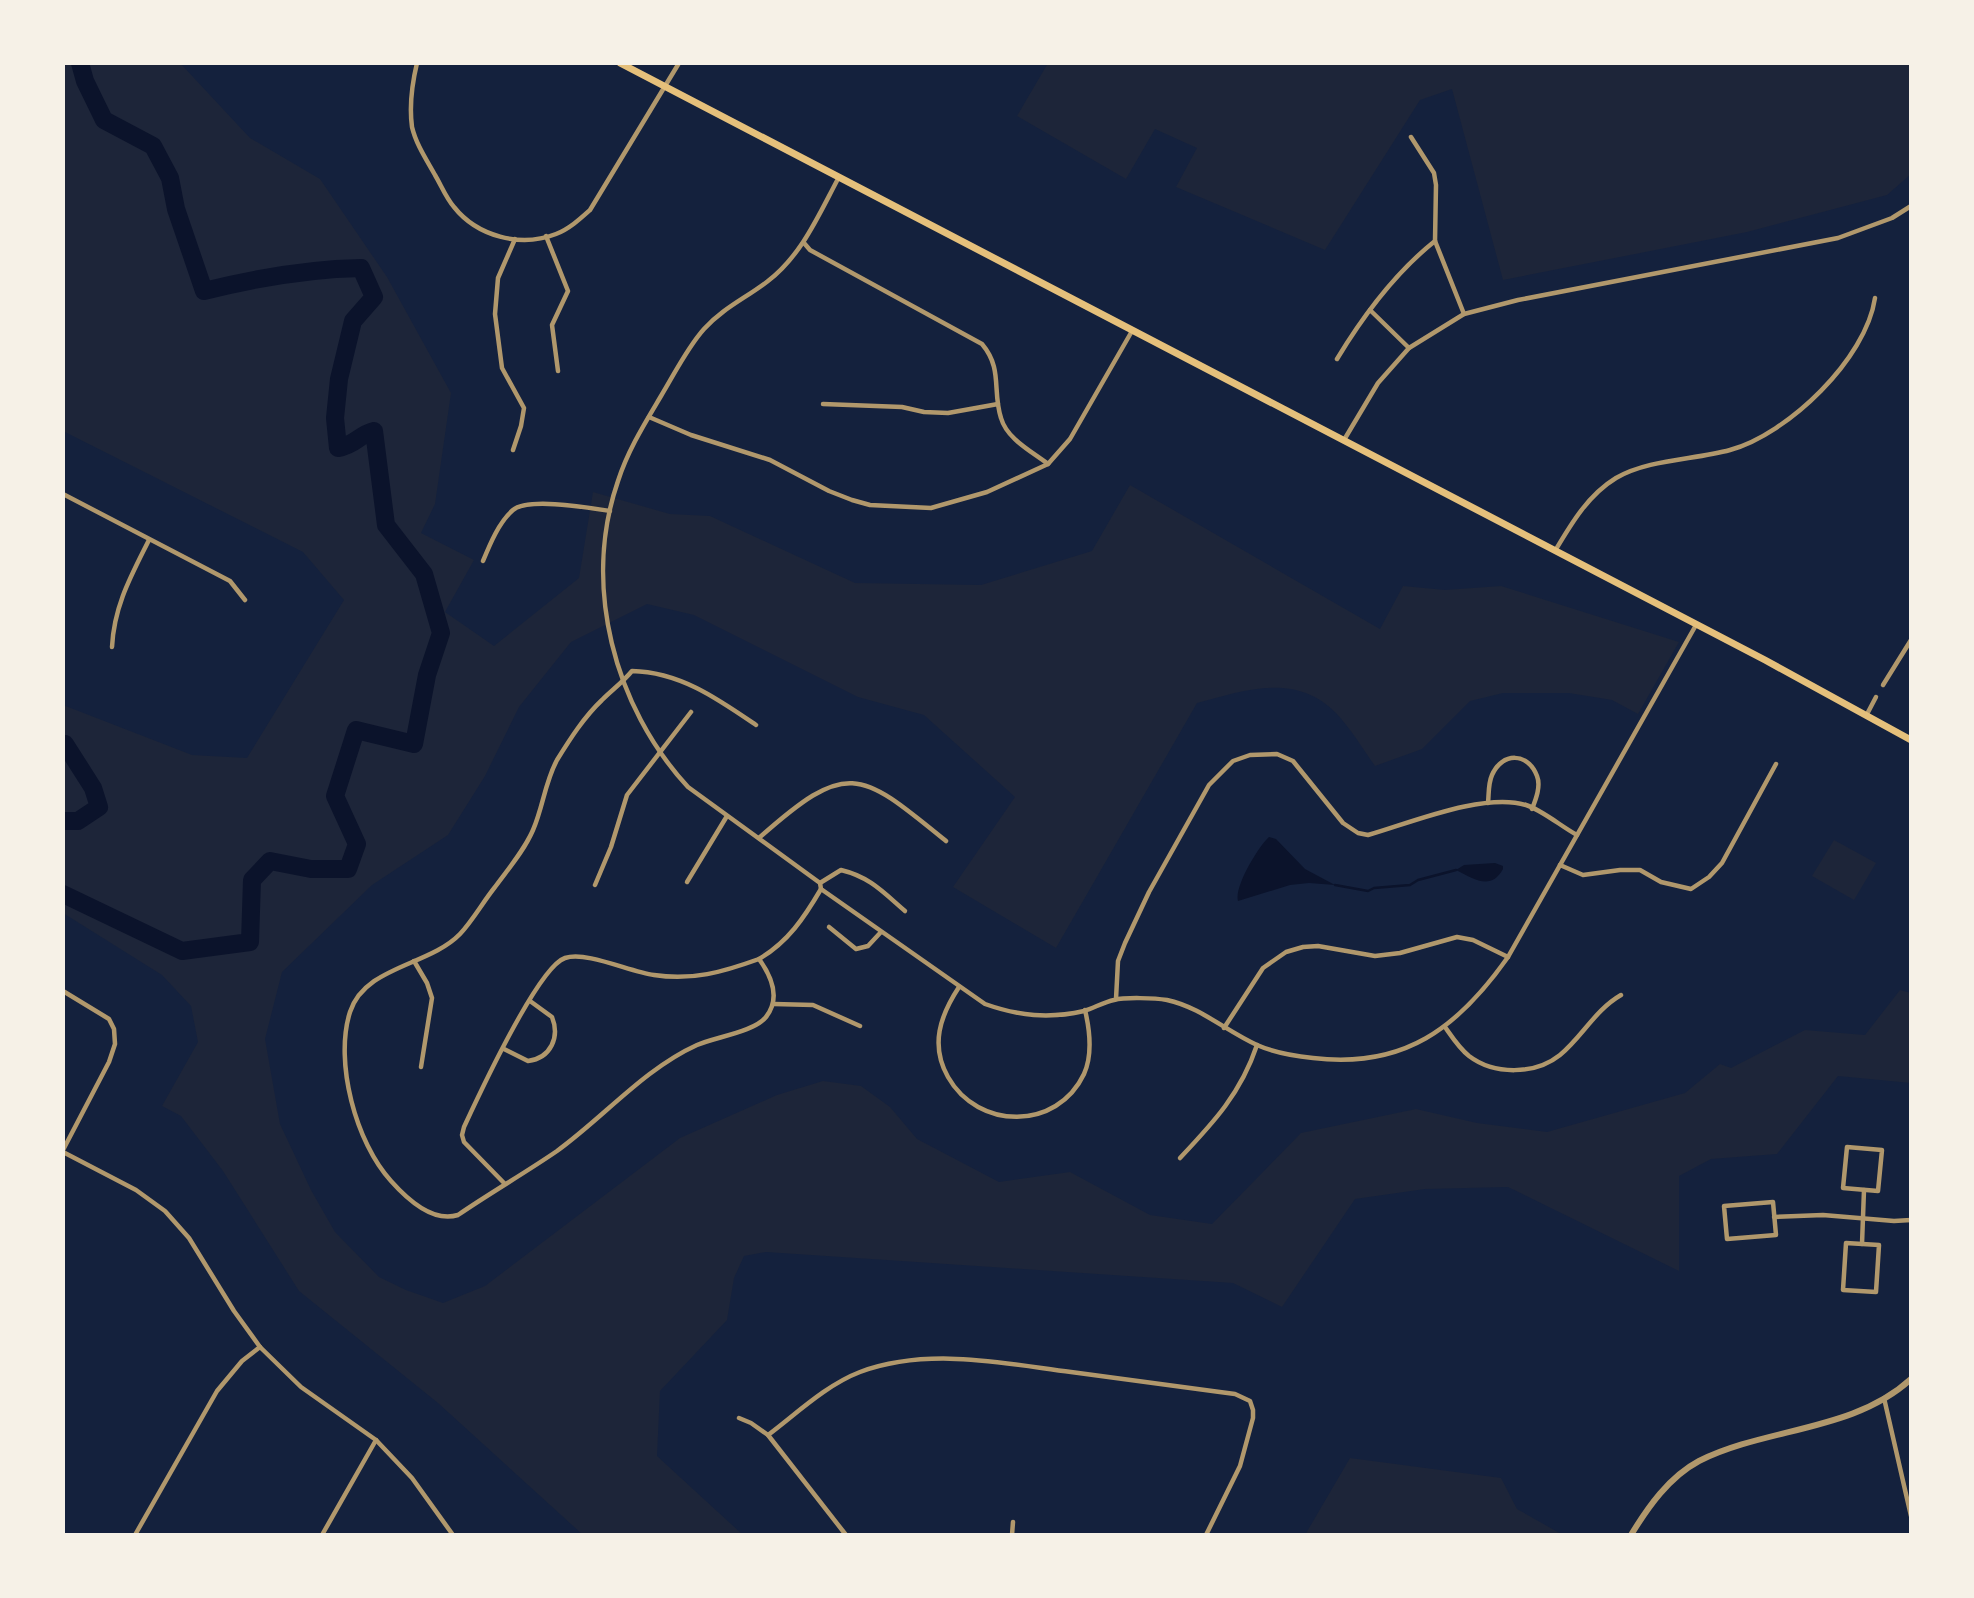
<svg xmlns="http://www.w3.org/2000/svg" width="1974" height="1598" font-family="Arial,sans-serif">
  <style>
    .green { fill: #1d2539 }
    .water { fill: #0b132b }
    .lines { fill: none; stroke-linecap: round; stroke-linejoin: round }
    .stream { stroke: #0b132b; stroke-width: 2.5 }
    .river { stroke: #0b132b; stroke-width: 18 }
    .minor { stroke: #b1986c; stroke-width: 4.5 }
    .tertiary { stroke: #b1986c; stroke-width: 6 }
    .secondary { stroke: #e5c07b; stroke-width: 7 }
  </style>
  <rect width="100%" height="100%" fill="#14213d"/>
  <!-- green -->
  <g class="green">
    <path d="M 63,63 L 180,63 L 250,138 L 320,179 L 387,277 L 451,393 L 435,504 L 421,533 L 474,560 L 445,612 L 494,646 L 579,578 L 593,492 L 670,514 L 710,516 L 855,583 L 981,585 L 1092,551 L 1130,485 L 1380,629 L 1403,586 L 1445,590 L 1501,586 L 1679,642 L 1638,714 L 1612,700 L 1569,693 L 1503,693 L 1470,701 L 1422,749 L 1375,766 C 1363,749 1351,729 1336,713 C 1296,672 1245,690 1197,703 L 1056,948 L 953,887 L 1015,797 L 924,715 L 858,697 L 694,615 L 647,604 L 571,642 L 519,707 L 485,776 L 448,835 L 372,885 L 282,972 L 265,1039 L 280,1124 L 311,1190 L 335,1232 L 379,1277 L 406,1290 L 443,1303 L 485,1286 L 680,1138 L 777,1095 L 823,1081 L 861,1086 L 890,1107 L 917,1139 L 999,1182 L 1070,1172 L 1150,1215 L 1212,1224 L 1301,1133 L 1416,1109 L 1477,1123 L 1547,1132 L 1685,1093 L 1720,1064 L 1731,1068 L 1805,1030 L 1865,1035 L 1900,990 L 1911,993 L 1911,1083 L 1838,1076 L 1777,1154 L 1711,1159 L 1679,1176 L 1679,1271 L 1508,1187 L 1425,1189 L 1355,1199 L 1282,1307 L 1233,1283 L 766,1252 L 744,1256 L 734,1278 L 727,1320 L 660,1391 L 657,1456 L 743,1535 L 583,1535 L 438,1403 L 299,1291 L 223,1171 L 181,1116 L 162,1106 L 198,1042 L 191,1006 L 162,975 L 63,913 L 63,705 L 192,755 L 247,758 L 344,600 L 303,552 L 63,431 Z"/>
    <path d="M 1048,63 L 1911,63 L 1911,174 L 1887,195 L 1747,232 L 1503,280 L 1452,89 L 1420,100 L 1325,250 L 1176,187 L 1197,148 L 1155,129 L 1126,179 L 1017,116 Z"/>
    <path d="M 1834,840 L 1876,863 L 1854,900 L 1812,876 Z"/>
    <path d="M 1350,1458 L 1501,1478 L 1517,1509 L 1563,1535 L 1305,1535 Z"/>
  </g>
  <!-- water -->
  <g class="water">
    <path d="M 1269,837 L 1276,839 L 1305,869 L 1335,885 L 1309,883 L 1290,885 L 1238,901 C 1234,887 1258,847 1269,837 Z"/>
    <path d="M 1495,863 L 1503,866 L 1503,869 C 1491,891 1474,879 1456,870 L 1464,865 Z"/>
  </g>
  <g class="lines">
    <!-- stream -->
    <path class="stream" d="M 1335,885 L 1368,891 L 1374,888 L 1410,885 L 1418,880 L 1456,870"/>
    <!-- river -->
    <g class="river">
      <path d="M 63,745 L 65,744 L 93,788 L 99,807 L 78,821 L 63,821"/>
      <path d="M 63,894 L 182,951 L 250,942 L 252,880 L 270,861 L 311,869 L 348,869 L 357,844 L 335,796 L 356,730 L 414,744 L 427,675 L 441,633 L 424,574 L 386,525 L 374,431 C 358,435 356,445 338,448 L 335,418 L 339,379 L 353,321 L 374,297 L 361,268 C 308,269 256,278 204,291 L 176,209 L 170,178 L 153,146 L 104,120 L 85,81 L 80,63"/>
    </g>
    <!-- minor -->
    <g class="minor">
      <path d="M 417,63 C 412,84 409,105 412,127 C 416,144 426,159 435,175 C 441,185 446,198 454,207 C 477,236 520,248 556,234 C 569,229 580,219 590,210 L 679,63"/>
      <path d="M 1411,137 L 1434,173 L 1436,185 L 1435,241 L 1464,314"/>
      <path d="M 839,177 C 819,214 802,255 768,281 C 746,298 723,308 704,329 C 687,348 675,373 661,396 C 645,423 628,450 618,481 C 582,585 614,707 688,787 L 820,883 L 821,889 L 985,1004 C 1019,1016 1049,1019 1084,1011 C 1094,1008 1104,1002 1114,1000 C 1125,997 1155,998 1167,1000 C 1200,1007 1226,1031 1257,1045 C 1275,1053 1294,1056 1313,1058 C 1404,1069 1458,1028 1508,957 L 1696,625"/>
      <path d="M 546,236 L 568,291 L 552,325 L 558,371"/>
      <path d="M 804,243 L 810,250 L 982,344 C 1003,369 992,390 1001,418 C 1007,439 1031,451 1048,464"/>
      <path d="M 1370,310 L 1409,348"/>
      <path d="M 1337,359 C 1363,316 1396,272 1435,241"/>
      <path d="M 823,404 L 902,407 L 924,412 L 948,413 L 998,404"/>
      <path d="M 649,417 L 691,435 L 770,460 L 829,491 L 852,500 L 870,505 L 931,508 L 987,492 L 1048,464 L 1070,439 L 1132,331"/>
      <path d="M 1344,440 L 1378,383 L 1409,348 L 1464,314 L 1518,300 L 1838,238 L 1892,218 L 1911,206"/>
      <path d="M 513,450 L 521,426 L 524,408 L 502,368 L 495,314 L 498,278 L 515,239"/>
      <path d="M 63,494 L 230,581 L 245,600"/>
      <path d="M 1555,551 C 1571,524 1588,495 1616,478 C 1649,459 1694,460 1730,450 C 1788,434 1866,359 1875,298"/>
      <path d="M 483,561 C 490,544 499,522 513,510 C 528,497 590,508 610,511"/>
      <path d="M 112,647 C 114,606 131,576 149,540"/>
      <path d="M 1883,685 L 1911,640"/>
      <path d="M 1866,716 L 1876,697"/>
      <path d="M 756,725 C 718,699 680,672 632,671 C 623,682 612,690 602,700 C 584,717 570,739 557,760 C 545,782 543,807 533,830 C 524,851 508,869 495,887 C 483,902 473,920 460,934 C 429,966 365,966 350,1012 C 334,1062 356,1143 391,1181 C 407,1199 433,1223 458,1215 C 490,1193 525,1173 557,1151 C 604,1117 644,1069 697,1045 C 715,1037 754,1032 766,1017 C 781,998 772,977 759,959 C 788,942 804,918 821,889"/>
      <path d="M 1488,803 C 1489,794 1488,784 1492,775 C 1502,752 1528,752 1537,776 C 1541,786 1536,799 1532,809"/>
      <path d="M 759,838 C 848,759 859,770 946,841"/>
      <path d="M 1560,865 L 1583,875 L 1620,870 L 1640,870 L 1661,882 L 1691,889 L 1709,877 L 1722,863 L 1776,764"/>
      <path d="M 687,882 L 727,816"/>
      <path d="M 820,883 L 841,870 C 870,877 883,892 905,911"/>
      <path d="M 595,885 L 611,847 L 627,795 L 691,712"/>
      <path d="M 829,927 L 856,949 L 868,946 L 881,932"/>
      <path d="M 414,961 L 427,983 L 432,998 L 421,1067"/>
      <path d="M 959,987 C 940,1016 930,1045 948,1077 C 978,1130 1057,1131 1084,1074 C 1093,1054 1090,1031 1085,1010"/>
      <path d="M 63,991 L 109,1019 L 114,1029 L 115,1044 L 109,1062 L 63,1150"/>
      <path d="M 1116,999 L 1118,961 L 1125,943 L 1149,892 L 1209,785 L 1233,761 L 1250,755 L 1277,754 L 1293,761 L 1343,823 L 1358,833 L 1368,835 C 1410,823 1484,792 1526,805 C 1542,810 1562,827 1577,835"/>
      <path d="M 774,1004 L 813,1005 L 860,1026"/>
      <path d="M 1445,1027 C 1452,1037 1459,1048 1469,1056 C 1494,1075 1535,1075 1560,1055 C 1582,1037 1595,1010 1621,995"/>
      <path d="M 1224,1028 L 1263,968 L 1286,952 L 1303,947 L 1318,946 L 1375,956 L 1400,953 L 1457,937 L 1473,940 L 1508,957"/>
      <path d="M 504,1049 L 528,1061 C 551,1058 560,1037 552,1017 L 530,1001"/>
      <path d="M 1847,1147 L 1882,1150 L 1878,1191 L 1843,1188 Z"/>
      <path d="M 63,1152 L 136,1190 L 165,1211 L 189,1238 L 234,1311 L 260,1347 L 301,1387 L 376,1440 L 412,1478 L 453,1535"/>
      <path d="M 1180,1158 C 1214,1122 1241,1093 1257,1045"/>
      <path d="M 504,1183 L 464,1142 L 462,1135 L 464,1127 C 478,1097 538,967 565,958 C 587,951 630,972 654,975 C 692,981 723,972 759,959"/>
      <path d="M 1773,1202 L 1776,1235 L 1727,1239 L 1724,1206 Z"/>
      <path d="M 1774,1217 L 1823,1215 L 1894,1221 L 1911,1220"/>
      <path d="M 1846,1243 L 1879,1245 L 1876,1292 L 1843,1290 Z"/>
      <path d="M 1862,1244 L 1864,1190"/>
      <path d="M 1884,1398 L 1911,1516"/>
      <path d="M 739,1418 L 751,1423 L 768,1435 L 846,1535"/>
      <path d="M 768,1435 C 796,1414 826,1385 860,1372 C 928,1347 1001,1363 1071,1372 C 1125,1379 1180,1387 1235,1394 L 1250,1401 L 1253,1410 L 1253,1418 L 1240,1466 L 1206,1535"/>
      <path d="M 135,1535 L 217,1391 L 242,1361 L 260,1347"/>
      <path d="M 322,1535 L 376,1440"/>
      <path d="M 1012,1535 L 1013,1522"/>
    </g>
    <!-- tertiary -->
    <path class="tertiary" d="M 1631,1535 C 1648,1507 1669,1477 1699,1461 C 1767,1427 1853,1432 1911,1379"/>
    <!-- secondary -->
    <path class="secondary" d="M 620,63 L 1765,660 L 1911,740"/>
  </g>
  <!-- border -->
  <rect width="1974" height="1598" fill="none" stroke="#f6f1e7" stroke-width="130"/>
</svg>
